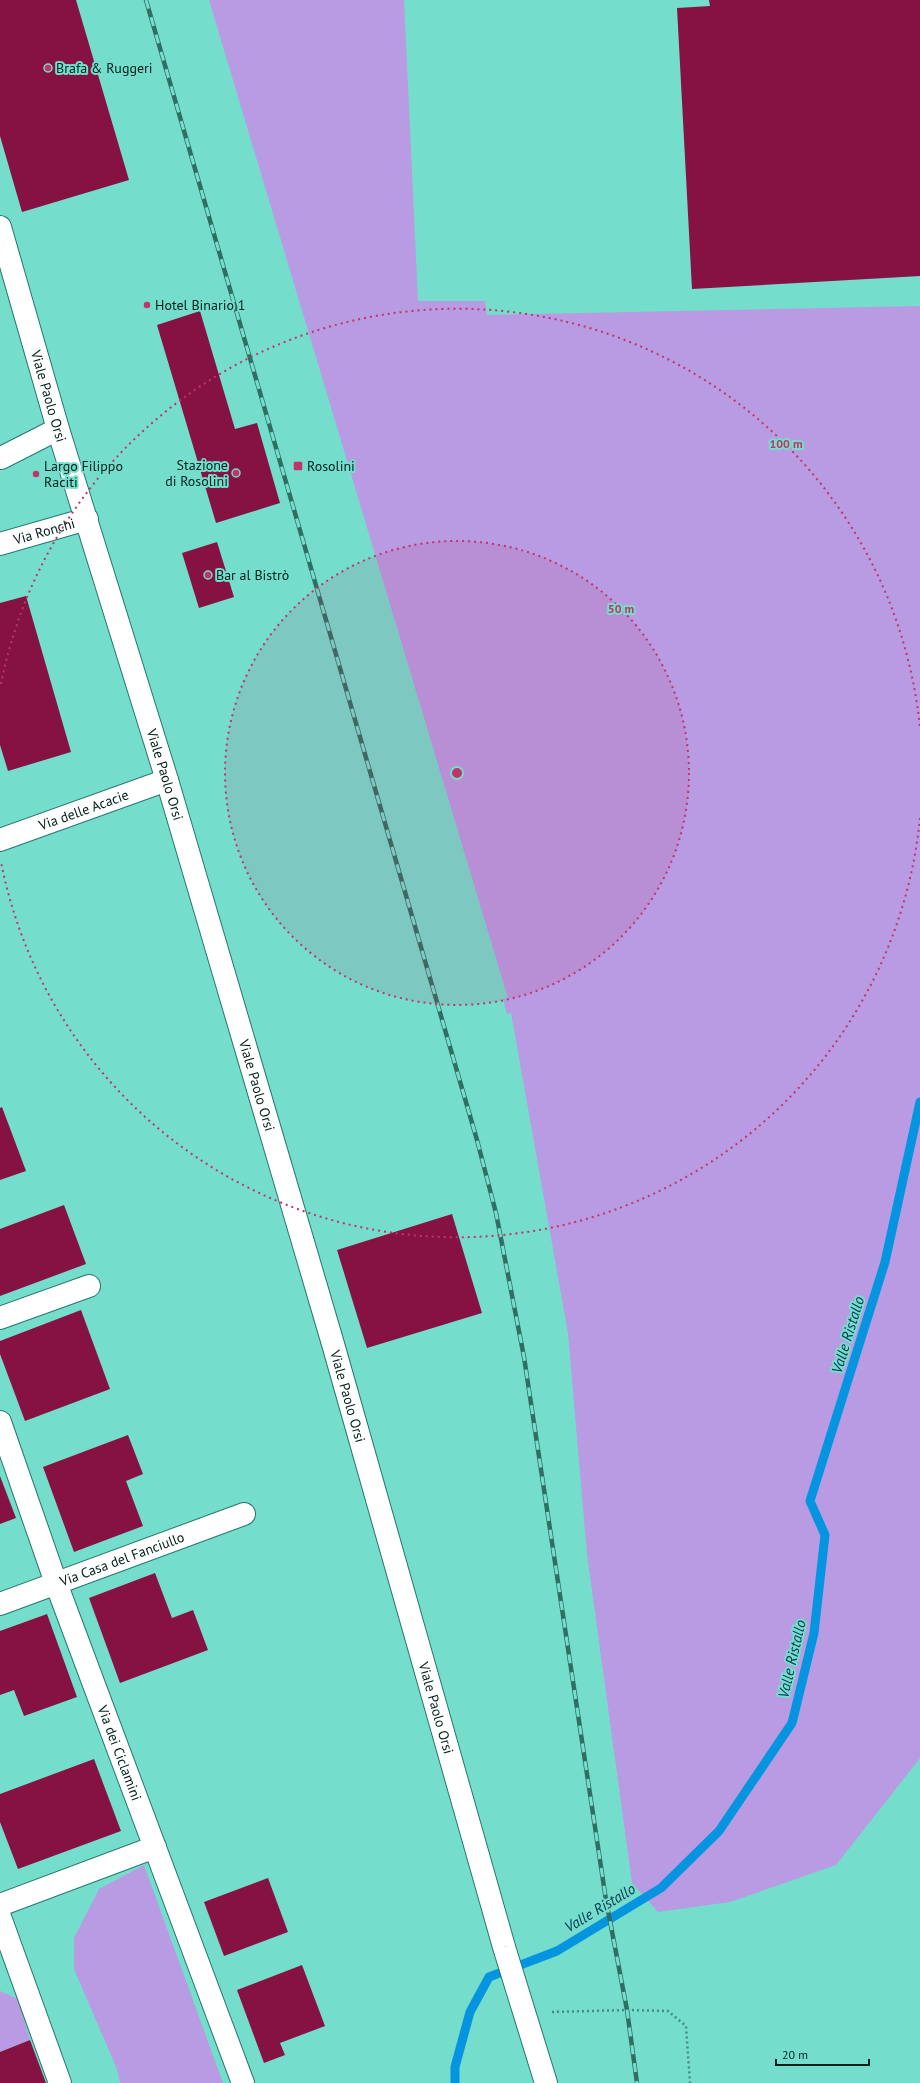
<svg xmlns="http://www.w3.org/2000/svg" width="920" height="2083" font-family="'PT Sans',sans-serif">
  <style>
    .green { fill: #b89be3 }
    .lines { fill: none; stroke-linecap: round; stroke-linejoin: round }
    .stream { stroke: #0594df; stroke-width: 9 }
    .building { fill: #861243 }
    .minor-casing { stroke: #25786d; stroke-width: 24 }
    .major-casing { stroke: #25786d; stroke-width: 24 }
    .path { stroke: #438c81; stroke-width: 2.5; stroke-dasharray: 2 3; stroke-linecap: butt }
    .minor { stroke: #fff; stroke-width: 22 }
    .major { stroke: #fff; stroke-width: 22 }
    .rail-casing { stroke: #306e64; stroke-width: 4.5 }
    .rail { stroke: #75ddcc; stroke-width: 3; stroke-dasharray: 9; stroke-linecap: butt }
    .ring { fill: none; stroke: #c03469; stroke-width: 2; stroke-dasharray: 2 4 }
    .poi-dot { fill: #c03469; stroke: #75ddcc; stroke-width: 1.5 }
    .labels { text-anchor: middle; stroke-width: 4; stroke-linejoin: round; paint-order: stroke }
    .poi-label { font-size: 14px; fill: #00201b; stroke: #75ddcc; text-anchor: start }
    .street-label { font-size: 14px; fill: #00201b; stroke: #75ddcc }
    .water-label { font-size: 15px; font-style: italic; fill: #033553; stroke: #75ddcc }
    .centre { fill: #c03469; stroke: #75ddcc; stroke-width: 2 }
    .ring-label { font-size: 12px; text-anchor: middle; font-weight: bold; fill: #c03469; stroke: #75ddcc; stroke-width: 4; stroke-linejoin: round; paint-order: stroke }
  </style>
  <rect width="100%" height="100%" fill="#75ddcc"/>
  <!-- green -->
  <g class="green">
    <path d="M 209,0 L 404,0 L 418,301 L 485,301 L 487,315 L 920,306 L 920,1758 L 836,1865 L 730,1902 L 658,1912 L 632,1883 L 587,1554 L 568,1333 L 511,1013 L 507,1014 L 503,999 L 508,998 Z"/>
    <path d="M 144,1865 L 223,2083 L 120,2083 L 117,2069 L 74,1969 L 74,1938 L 99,1889 Z"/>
    <path d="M 0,1991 L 18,1999 L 30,2040 L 0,2052 Z"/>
  </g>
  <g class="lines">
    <!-- stream -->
    <path class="stream" d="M 455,2083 L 455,2067 L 470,2012 L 489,1977 L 557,1951 L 661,1888 L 719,1831 L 792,1723 L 814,1633 L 825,1535 L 810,1501 L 885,1262 L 920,1102"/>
  </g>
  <!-- building -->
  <g class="building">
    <path d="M 0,0 L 76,0 L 129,180 L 22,212 L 0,136 Z"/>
    <path d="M 709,0 L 920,0 L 920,276 L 692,289 L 677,8 L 710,6 Z"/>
    <path d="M 200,311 L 235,429 L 257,423 L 280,503 L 216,523 L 157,325 Z"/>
    <path d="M 217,542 L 234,597 L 199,608 L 182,553 Z"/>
    <path d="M 26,596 L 71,752 L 8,771 L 0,745 L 0,603 Z"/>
    <path d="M 2,1107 L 26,1171 L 0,1180 L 0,1108 Z"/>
    <path d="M 64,1205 L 86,1264 L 0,1296 L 0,1229 Z"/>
    <path d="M 452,1214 L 482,1313 L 367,1348 L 337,1250 Z"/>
    <path d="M 81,1310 L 110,1389 L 25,1421 L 0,1354 L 0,1341 Z"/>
    <path d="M 128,1435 L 143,1474 L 126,1481 L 143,1526 L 74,1552 L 43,1467 Z"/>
    <path d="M 0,1476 L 16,1518 L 0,1524 Z"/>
    <path d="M 155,1573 L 172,1618 L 193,1610 L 208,1650 L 120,1683 L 89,1598 Z"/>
    <path d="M 47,1614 L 77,1697 L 24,1716 L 14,1690 L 0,1695 L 0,1631 Z"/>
    <path d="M 94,1759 L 121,1831 L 18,1869 L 0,1822 L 0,1794 Z"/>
    <path d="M 268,1878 L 288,1932 L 224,1956 L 204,1902 Z"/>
    <path d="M 302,1965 L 325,2026 L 280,2043 L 285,2055 L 264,2063 L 237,1990 Z"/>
    <path d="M 30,2040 L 46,2083 L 0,2083 L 0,2052 Z"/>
  </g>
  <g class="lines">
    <!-- minor casing -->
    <g class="minor-casing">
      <g id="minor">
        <path d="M 1,458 L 58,429"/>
        <path id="s1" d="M 0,544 L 87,519"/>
        <path id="s2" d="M 0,840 L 167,780"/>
        <path d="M 0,1318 L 89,1286"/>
        <path id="s3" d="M 0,1422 L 56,1583 L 243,2083"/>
        <path id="s4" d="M 0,1604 L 244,1514"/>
        <path d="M 0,1905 L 155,1847"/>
        <path d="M 0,1917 L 60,2083"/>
      </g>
    </g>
    <!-- major casing -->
    <g class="major-casing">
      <g id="major">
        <path id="s5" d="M 0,227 L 58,429 L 167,780 L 333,1344 L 504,1947 L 546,2083"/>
      </g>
    </g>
    <!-- path -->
    <path class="path" d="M 552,2012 L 627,2010 L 668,2011 L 686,2026 L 690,2083"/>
    <!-- minor -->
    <use href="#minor" class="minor"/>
    <!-- major -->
    <use href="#major" class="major"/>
    <!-- rail casing -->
    <g class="rail-casing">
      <path id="rail" d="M 146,0 L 477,1140 L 496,1213 L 524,1357 L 606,1900 L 627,2010 L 637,2083"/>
    </g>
    <!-- rail -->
    <use href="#rail" class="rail"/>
  </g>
  <!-- distance rings -->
  <circle cx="457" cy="773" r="232" fill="#c03469" fill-opacity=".12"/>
  <g class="ring">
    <circle cx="457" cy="773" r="232"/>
    <path d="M920 818A465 465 0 0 1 1 862M1 684A465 465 0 0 1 920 728"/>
  </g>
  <!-- markers -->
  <g class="poi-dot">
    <circle cx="48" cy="68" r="4"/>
    <circle cx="147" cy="305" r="4"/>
    <rect x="293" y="461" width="10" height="10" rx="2"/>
    <circle cx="236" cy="473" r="4"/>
    <circle cx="36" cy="474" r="4"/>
    <circle cx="208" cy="575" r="4"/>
  </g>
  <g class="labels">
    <!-- poi labels -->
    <g class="poi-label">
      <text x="56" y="73">Brafa &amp; Ruggeri</text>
      <text x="155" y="310">Hotel Binario 1</text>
      <text x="228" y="470" text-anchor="end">Stazione<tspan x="228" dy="16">di Rosolini</tspan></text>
      <text x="44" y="471">Largo Filippo<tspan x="44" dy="16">Raciti</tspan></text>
      <text x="307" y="471">Rosolini</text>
      <text x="216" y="580">Bar al Bistrò</text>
    </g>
    <!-- street labels -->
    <g class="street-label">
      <text dy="5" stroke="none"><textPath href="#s5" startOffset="176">Viale Paolo Orsi</textPath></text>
      <text dy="5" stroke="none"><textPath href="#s1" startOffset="46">Via Ronchi</textPath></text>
      <text dy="5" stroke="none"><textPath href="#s5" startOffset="572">Viale Paolo Orsi</textPath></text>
      <text dy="5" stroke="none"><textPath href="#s2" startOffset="89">Via delle Acacie</textPath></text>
      <text dy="5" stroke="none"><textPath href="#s5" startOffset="896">Viale Paolo Orsi</textPath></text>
      <text dy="5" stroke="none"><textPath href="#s5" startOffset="1220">Viale Paolo Orsi</textPath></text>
      <text dy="5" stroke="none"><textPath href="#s4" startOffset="130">Via Casa del Fanciullo</textPath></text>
      <text dy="5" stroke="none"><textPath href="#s5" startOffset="1544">Viale Paolo Orsi</textPath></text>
      <text dy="5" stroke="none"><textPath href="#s3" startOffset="352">Via dei Ciclamini</textPath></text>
    </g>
    <!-- water labels -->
    <g class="water-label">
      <text transform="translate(848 1335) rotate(-73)" y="5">Valle Ristallo</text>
      <text transform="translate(792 1659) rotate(-77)" y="5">Valle Ristallo</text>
      <text transform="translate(600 1908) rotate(-31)" y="5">Valle Ristallo</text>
    </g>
  </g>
  <circle cx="457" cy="773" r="6" class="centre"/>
  <g class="ring-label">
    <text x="786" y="448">100 m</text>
    <text x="621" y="613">50 m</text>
  </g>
  <!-- scale -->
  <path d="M776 2059v6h93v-6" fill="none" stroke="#00201b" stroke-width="2"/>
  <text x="782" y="2059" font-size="12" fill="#00201b" stroke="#75ddcc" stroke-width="3" paint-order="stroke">20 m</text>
</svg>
